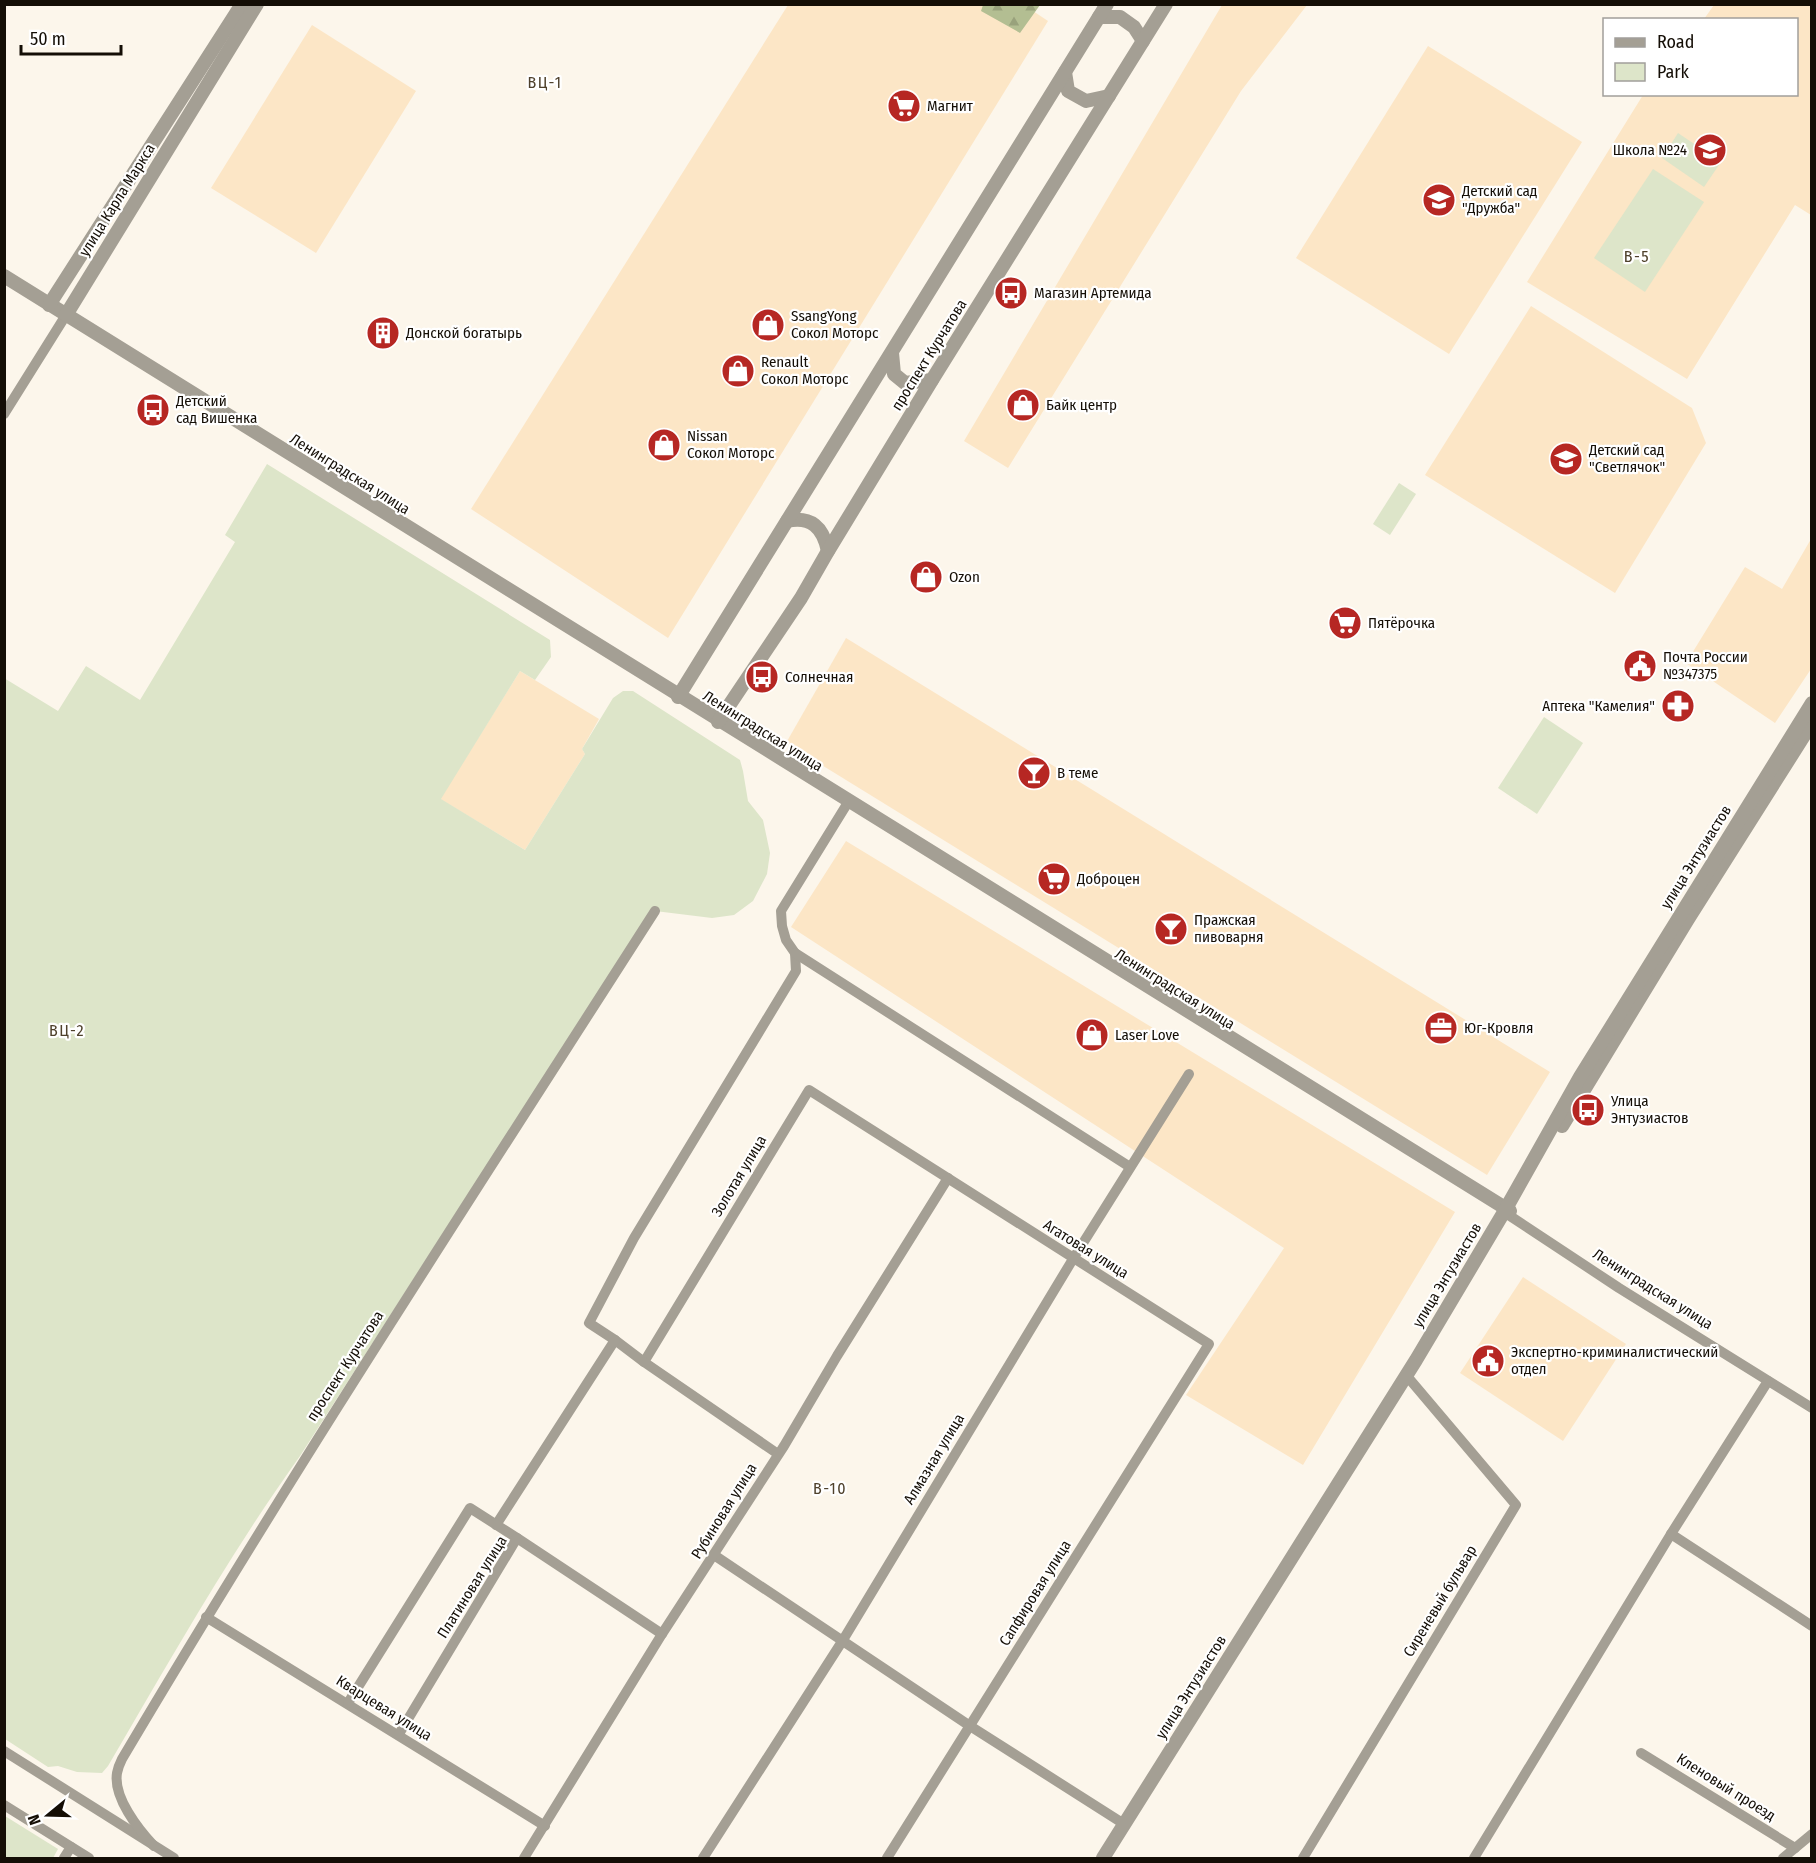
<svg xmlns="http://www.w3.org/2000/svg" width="1816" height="1863" font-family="'Fira Sans Condensed',sans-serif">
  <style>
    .built { fill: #fce6c6 }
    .green { fill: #dde5c9 }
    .forest { fill: url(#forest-firs) }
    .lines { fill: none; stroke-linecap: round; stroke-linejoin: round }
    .minor { stroke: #a49f94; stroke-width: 10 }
    .tertiary { stroke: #a49f94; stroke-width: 14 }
    .labels { text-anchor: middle; stroke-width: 4.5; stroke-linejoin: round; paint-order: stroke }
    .poi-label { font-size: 15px; fill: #140e06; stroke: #fff; text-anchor: start }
    .street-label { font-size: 15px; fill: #140e06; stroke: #fff }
    .neighbourhood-label { font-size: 16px; letter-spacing: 1.5px; fill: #4f412c; stroke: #fff }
  </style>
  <defs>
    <pattern id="forest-firs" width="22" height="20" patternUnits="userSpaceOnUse" patternTransform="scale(1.5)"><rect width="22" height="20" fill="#b3be92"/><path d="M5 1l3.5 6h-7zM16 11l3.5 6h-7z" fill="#99a27c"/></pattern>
  </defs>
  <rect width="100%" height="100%" fill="#fcf6eb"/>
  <!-- built -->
  <g class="built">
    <path d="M 788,5 L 1024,5 L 1048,21 L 668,638 L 471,509 Z"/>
    <path d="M 1222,5 L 1307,5 L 1241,91 L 1008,468 L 964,441 Z"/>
    <path d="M 1714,5 L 1811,5 L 1811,215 L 1795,205 L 1687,379 L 1527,282 L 1643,95 L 1796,94 L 1796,20 L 1704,19 Z"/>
    <path d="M 312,25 L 416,91 L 316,253 L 211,188 Z"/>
    <path d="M 1428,46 L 1582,142 L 1449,354 L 1296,258 Z"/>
    <path d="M 1531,306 L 1692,408 L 1706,443 L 1615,593 L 1425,475 Z"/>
    <path d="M 1811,539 L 1811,669 L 1775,723 L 1686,663 L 1745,567 L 1782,589 Z"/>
    <path d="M 846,638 L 1550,1072 L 1487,1175 L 786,743 Z"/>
    <path d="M 520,671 L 599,719 L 582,749 L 585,754 L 525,850 L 440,799 Z"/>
    <path d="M 846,841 L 1455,1212 L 1303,1465 L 1186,1395 L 1284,1248 L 791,927 Z"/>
    <path d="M 1523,1277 L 1626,1344 L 1563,1441 L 1460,1373 Z"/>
  </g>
  <!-- green -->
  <g class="green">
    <path d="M 1678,133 L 1721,162 L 1704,187 L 1662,158 Z"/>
    <path d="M 1653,169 L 1704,202 L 1645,292 L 1594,258 Z"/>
    <path d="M 267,464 L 550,640 L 551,657 L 535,680 L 520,671 L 441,799 L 525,850 L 585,754 L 582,749 L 613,698 L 623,691 L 633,691 L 740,760 L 743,771 L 748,801 L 763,820 L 770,853 L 767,874 L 753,901 L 734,915 L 712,918 L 655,911 L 651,909 L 300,1456 C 229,1555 169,1662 108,1766 L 102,1773 L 77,1772 L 58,1766 L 48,1767 L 5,1739 L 4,678 L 58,711 L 86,666 L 140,700 L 235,542 L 225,535 Z"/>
    <path d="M 1399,483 L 1416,494 L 1390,535 L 1373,524 Z"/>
    <path d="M 1544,717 L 1583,743 L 1537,814 L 1498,788 Z"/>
    <path d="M 5,1816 L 58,1849 L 53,1858 L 5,1858 Z"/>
  </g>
  <!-- forest -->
  <path class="forest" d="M 983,5 L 983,4 L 1040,5 L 1020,33 L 981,11 Z"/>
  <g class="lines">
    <!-- minor -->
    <g class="minor">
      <path d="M 4,414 L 66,315"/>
      <path d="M 847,804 L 781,911 L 782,926 L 786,940 L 795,953 L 796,971 L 634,1238 L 589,1323 L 615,1340 L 644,1362 L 809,1090 L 1209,1344 L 887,1858"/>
      <path d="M 795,953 L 1130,1167"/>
      <path d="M 1504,1212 L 1619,1288 L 1812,1408"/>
      <path d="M 644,1362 L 778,1454"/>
      <path d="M 496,1525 L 615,1340"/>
      <path d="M 1671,1534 L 1812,1626"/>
      <path d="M 714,1555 L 970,1726 L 1124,1824"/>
      <path d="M 206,1617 L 545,1826"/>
      <path d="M 348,1703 L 470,1508 L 517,1538"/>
      <path d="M 399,1734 L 517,1538 L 662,1634"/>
      <path d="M 4,1751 L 174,1858"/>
      <path d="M 1641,1753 L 1795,1848"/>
      <path d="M 4,1805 L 89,1858"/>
      <path d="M 154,1846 C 138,1829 113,1797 117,1773 C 118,1768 120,1763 122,1759 C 292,1472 475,1192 655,911"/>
      <path d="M 64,1858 L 71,1847"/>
      <path d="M 524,1858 L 662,1634 L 784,1446 L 837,1356 L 948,1178"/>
      <path d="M 703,1858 L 843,1640 L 1073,1259 L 1189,1074"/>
      <path d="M 1303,1858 L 1516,1505 L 1406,1375"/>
      <path d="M 1474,1858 L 1671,1534 L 1768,1381"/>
      <path d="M 1783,1858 L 1812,1834"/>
    </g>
    <!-- tertiary -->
    <g class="tertiary">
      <path d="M 1099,17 L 1120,17 L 1134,27 L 1143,41"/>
      <path d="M 1065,72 L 1068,91 L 1086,101 L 1109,96"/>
      <path d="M 4,276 L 1510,1211"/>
      <path d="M 49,305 L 242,4"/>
      <path d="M 66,315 L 257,4"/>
      <path d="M 892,353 L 894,374 L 905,383 L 932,380"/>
      <path d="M 787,521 C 811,516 823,527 828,551"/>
      <path d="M 678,697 L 1107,4"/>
      <path d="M 718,722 L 801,598 L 828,551 L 932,380 L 1166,4"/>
      <path d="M 1562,1126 L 1688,919 L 1812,723"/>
      <path d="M 1103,1858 L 1416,1360 L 1504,1212 L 1580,1077 L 1812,703"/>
    </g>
  </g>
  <!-- icons -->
  <defs>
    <g id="supermarket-disc" transform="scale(1.725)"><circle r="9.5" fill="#b62723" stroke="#fff"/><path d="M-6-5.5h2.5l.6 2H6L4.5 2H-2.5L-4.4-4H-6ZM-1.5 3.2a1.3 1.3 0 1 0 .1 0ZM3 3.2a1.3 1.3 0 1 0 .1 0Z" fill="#fff"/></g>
    <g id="school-disc" transform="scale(1.725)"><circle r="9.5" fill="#b62723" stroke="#fff"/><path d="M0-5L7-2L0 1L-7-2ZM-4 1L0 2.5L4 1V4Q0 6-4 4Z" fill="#fff"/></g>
    <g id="bus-disc" transform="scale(1.725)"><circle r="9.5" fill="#b62723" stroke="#fff"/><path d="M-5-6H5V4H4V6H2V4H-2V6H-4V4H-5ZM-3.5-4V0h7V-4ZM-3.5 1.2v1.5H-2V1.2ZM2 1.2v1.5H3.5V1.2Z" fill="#fff"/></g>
    <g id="shop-disc" transform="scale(1.725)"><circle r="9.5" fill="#b62723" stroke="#fff"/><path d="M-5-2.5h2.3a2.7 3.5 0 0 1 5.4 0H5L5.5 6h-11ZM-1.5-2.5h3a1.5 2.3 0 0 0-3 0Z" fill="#fff"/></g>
    <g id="building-disc" transform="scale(1.725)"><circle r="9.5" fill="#b62723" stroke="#fff"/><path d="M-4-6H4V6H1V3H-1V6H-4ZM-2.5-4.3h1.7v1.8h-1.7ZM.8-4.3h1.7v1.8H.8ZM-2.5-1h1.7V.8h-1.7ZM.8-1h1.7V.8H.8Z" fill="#fff"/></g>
    <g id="civic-disc" transform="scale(1.725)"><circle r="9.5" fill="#b62723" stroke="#fff"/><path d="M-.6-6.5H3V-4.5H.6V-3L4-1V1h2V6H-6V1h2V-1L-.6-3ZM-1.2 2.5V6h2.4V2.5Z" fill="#fff"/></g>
    <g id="pharmacy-disc" transform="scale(1.725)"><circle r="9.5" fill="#b62723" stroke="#fff"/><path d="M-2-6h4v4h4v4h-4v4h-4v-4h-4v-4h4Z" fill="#fff"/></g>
    <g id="bar-disc" transform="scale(1.725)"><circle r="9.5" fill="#b62723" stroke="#fff"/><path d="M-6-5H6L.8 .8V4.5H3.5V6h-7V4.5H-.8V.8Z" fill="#fff"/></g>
    <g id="office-disc" transform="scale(1.725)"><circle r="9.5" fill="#b62723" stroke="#fff"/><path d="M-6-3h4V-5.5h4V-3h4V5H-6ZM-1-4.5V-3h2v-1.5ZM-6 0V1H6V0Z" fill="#fff"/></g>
  </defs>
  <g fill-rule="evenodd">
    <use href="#supermarket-disc" x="904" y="106"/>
    <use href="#school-disc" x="1710" y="150"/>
    <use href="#school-disc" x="1439" y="200"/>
    <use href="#bus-disc" x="1011" y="293"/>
    <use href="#shop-disc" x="768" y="325"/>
    <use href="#building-disc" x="383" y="333"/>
    <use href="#shop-disc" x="738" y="371"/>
    <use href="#shop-disc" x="1023" y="405"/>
    <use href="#bus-disc" x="153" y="410"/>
    <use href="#shop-disc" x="664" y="445"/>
    <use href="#school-disc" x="1566" y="459"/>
    <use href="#shop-disc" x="926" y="577"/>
    <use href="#supermarket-disc" x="1345" y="623"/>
    <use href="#civic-disc" x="1640" y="666"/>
    <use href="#bus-disc" x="762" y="677"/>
    <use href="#pharmacy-disc" x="1678" y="706"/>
    <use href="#bar-disc" x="1034" y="773"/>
    <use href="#supermarket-disc" x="1054" y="879"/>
    <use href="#bar-disc" x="1171" y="929"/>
    <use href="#office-disc" x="1441" y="1028"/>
    <use href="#shop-disc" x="1092" y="1035"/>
    <use href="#bus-disc" x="1588" y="1110"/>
    <use href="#civic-disc" x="1488" y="1361"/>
  </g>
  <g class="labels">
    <!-- poi labels -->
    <g class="poi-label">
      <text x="927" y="111">Магнит</text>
      <text x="1687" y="155" text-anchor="end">Школа №24</text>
      <text x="1462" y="196">Детский сад<tspan x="1462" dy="17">"Дружба"</tspan></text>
      <text x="1034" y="298">Магазин Артемида</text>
      <text x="791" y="321">SsangYong<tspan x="791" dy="17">Сокол Моторс</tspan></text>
      <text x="406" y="338">Донской богатырь</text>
      <text x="761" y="367">Renault<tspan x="761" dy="17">Сокол Моторс</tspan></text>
      <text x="176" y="406">Детский<tspan x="176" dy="17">сад Вишенка</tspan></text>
      <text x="1046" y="410">Байк центр</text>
      <text x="687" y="441">Nissan<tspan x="687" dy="17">Сокол Моторс</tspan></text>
      <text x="1589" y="455">Детский сад<tspan x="1589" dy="17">"Светлячок"</tspan></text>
      <text x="949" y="582">Ozon</text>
      <text x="1368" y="628">Пятёрочка</text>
      <text x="1663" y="662">Почта России<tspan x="1663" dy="17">№347375</tspan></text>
      <text x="785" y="682">Солнечная</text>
      <text x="1655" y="711" text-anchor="end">Аптека "Камелия"</text>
      <text x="1057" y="778">В теме</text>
      <text x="1077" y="884">Доброцен</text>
      <text x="1194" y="925">Пражская<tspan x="1194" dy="17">пивоварня</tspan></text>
      <text x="1464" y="1033">Юг-Кровля</text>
      <text x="1115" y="1040">Laser Love</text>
      <text x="1611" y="1106">Улица<tspan x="1611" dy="17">Энтузиастов</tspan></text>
      <text x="1511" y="1357">Экспертно-криминалистический<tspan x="1511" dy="17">отдел</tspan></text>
    </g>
    <!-- street labels -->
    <g class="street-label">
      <text transform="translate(117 200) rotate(-58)" y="5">улица Карла Маркса</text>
      <text transform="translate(929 355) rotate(-58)" y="5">проспект Курчатова</text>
      <text transform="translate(350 474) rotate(32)" y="5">Ленинградская улица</text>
      <text transform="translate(763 731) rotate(32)" y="5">Ленинградская улица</text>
      <text transform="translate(1696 857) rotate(-58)" y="5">улица Энтузиастов</text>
      <text transform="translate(1175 989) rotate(32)" y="5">Ленинградская улица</text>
      <text transform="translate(739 1176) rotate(-59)" y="5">Золотая улица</text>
      <text transform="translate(1086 1249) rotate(32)" y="5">Агатовая улица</text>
      <text transform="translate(1447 1275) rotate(-59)" y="5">улица Энтузиастов</text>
      <text transform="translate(1653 1289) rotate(32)" y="5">Ленинградская улица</text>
      <text transform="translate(345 1366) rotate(-57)" y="5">проспект Курчатова</text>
      <text transform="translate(934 1459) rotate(-59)" y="5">Алмазная улица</text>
      <text transform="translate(724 1511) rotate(-58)" y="5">Рубиновая улица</text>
      <text transform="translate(472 1587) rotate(-58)" y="5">Платиновая улица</text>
      <text transform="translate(1035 1593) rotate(-58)" y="5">Сапфировая улица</text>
      <text transform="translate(1440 1601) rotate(-59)" y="5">Сиреневый бульвар</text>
      <text transform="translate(1191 1687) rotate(-58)" y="5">улица Энтузиастов</text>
      <text transform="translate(384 1708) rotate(32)" y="5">Кварцевая улица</text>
      <text transform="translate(1726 1787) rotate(32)" y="5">Кленовый проезд</text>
    </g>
    <!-- neighbourhood labels -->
    <g class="neighbourhood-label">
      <text x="545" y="88">ВЦ-1</text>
      <text x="1637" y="262">В-5</text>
      <text x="67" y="1036">ВЦ-2</text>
      <text x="830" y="1494">В-10</text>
    </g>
  </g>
  <!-- border -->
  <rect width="1816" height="1863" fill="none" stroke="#140e06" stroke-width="12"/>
  <!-- legend -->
  <rect x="1603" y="18" width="195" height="78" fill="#ffffff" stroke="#a19f9b" stroke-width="1.5"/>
  <rect x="1615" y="38" width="30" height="9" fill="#a49f94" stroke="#a19f9b" stroke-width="1.5"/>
  <text x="1657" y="48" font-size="18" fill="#140e06">Road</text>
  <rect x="1615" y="63" width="30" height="18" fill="#dde5c9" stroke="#a19f9b" stroke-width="1.5"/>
  <text x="1657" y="78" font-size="18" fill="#140e06">Park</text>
  <!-- north arrow -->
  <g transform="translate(48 1815) rotate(251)" stroke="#ffffff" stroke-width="4.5" paint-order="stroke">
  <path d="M0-4.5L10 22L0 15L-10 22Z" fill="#140e06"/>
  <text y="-9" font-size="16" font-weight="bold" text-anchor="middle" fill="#140e06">N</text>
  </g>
  <!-- scale -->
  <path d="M21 45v9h100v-9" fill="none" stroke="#140e06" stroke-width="3"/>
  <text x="30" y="45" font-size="18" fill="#140e06" stroke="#ffffff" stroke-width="4.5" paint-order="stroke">50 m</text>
</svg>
